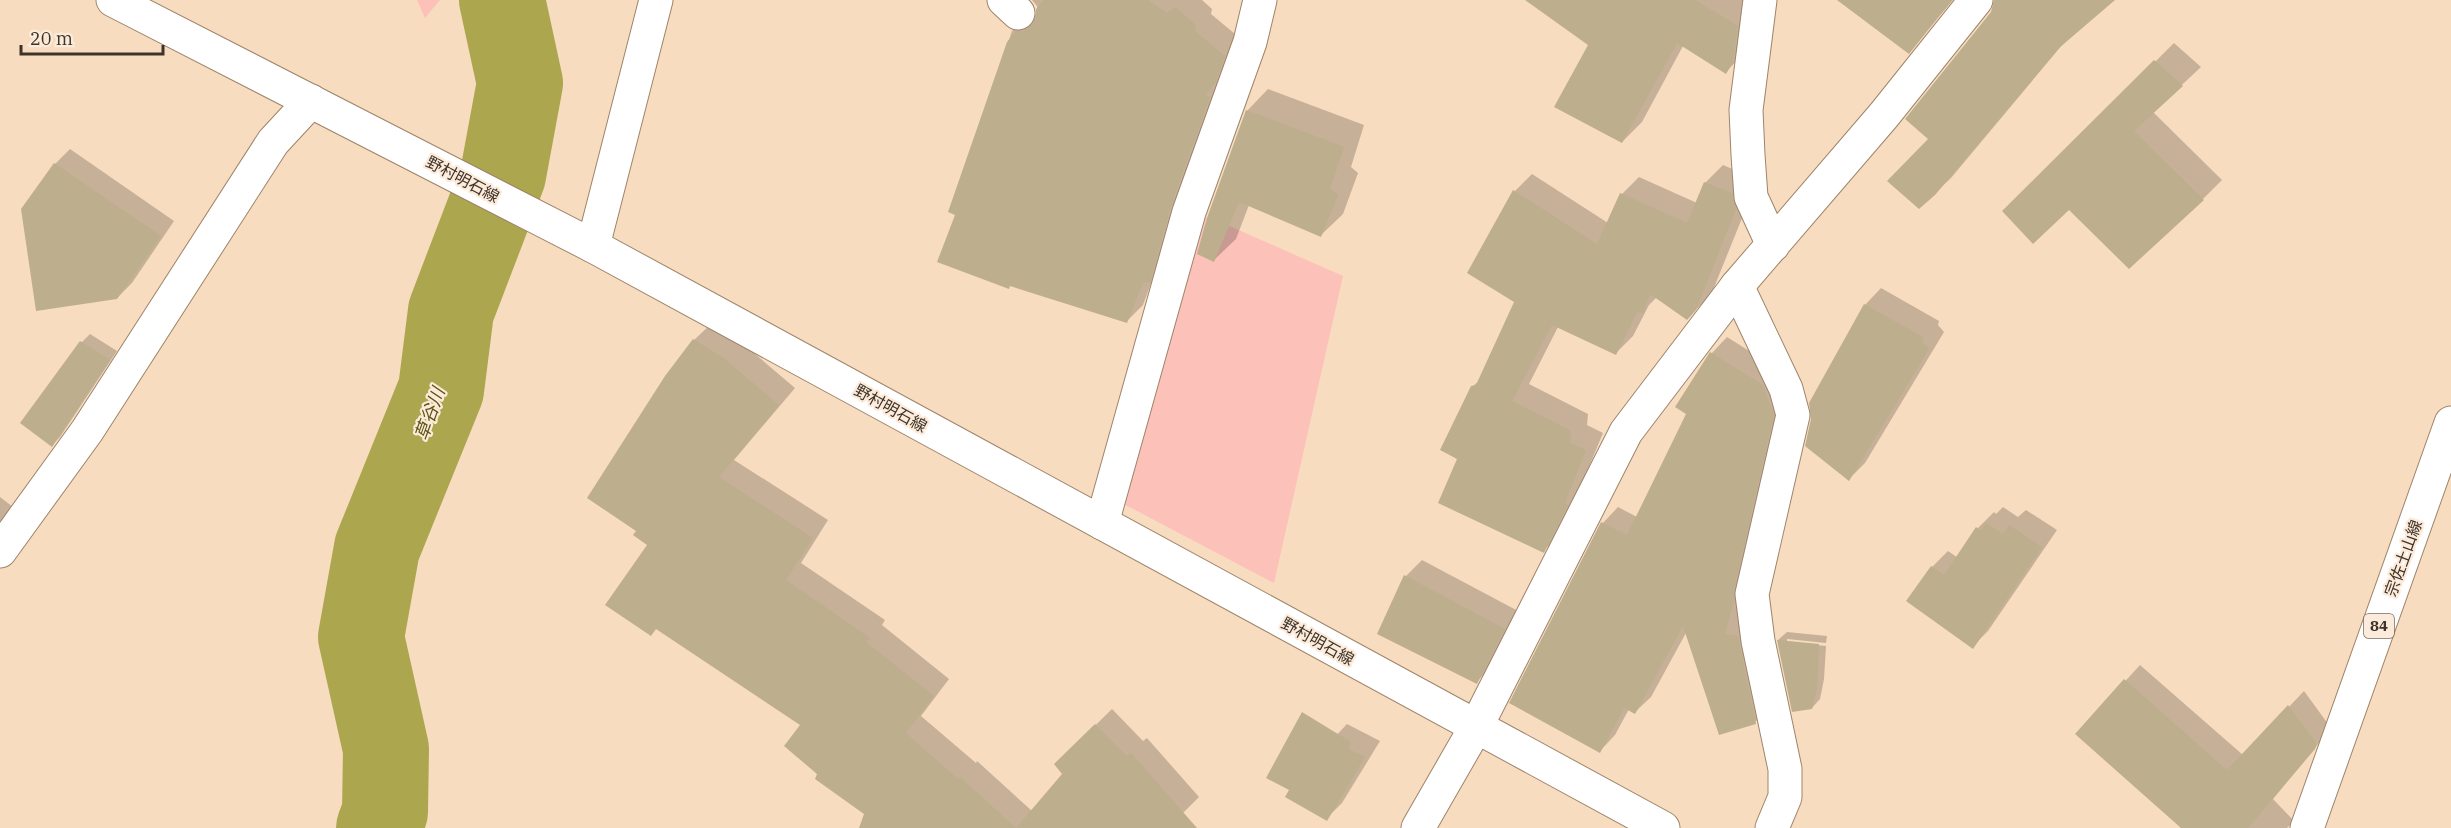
<svg xmlns="http://www.w3.org/2000/svg" width="2451" height="828" font-family="'IBM Plex Serif','Noto Sans JP',serif">
  <style>
    .green { fill: #fcc1b8 }
    .shadow { fill: #0003 }
    .lines { fill: none; stroke-linecap: round; stroke-linejoin: round }
    .river { stroke: #aca64e; stroke-width: 86 }
    .building { fill: #bdae8d }
    .minor-casing { stroke: #9d846a; stroke-width: 35 }
    .major-casing { stroke: #9d846a; stroke-width: 35 }
    .minor { stroke: #fff; stroke-width: 33 }
    .major { stroke: #fff; stroke-width: 33 }
    .labels { text-anchor: middle; stroke-width: 4.5; stroke-linejoin: round; paint-order: stroke }
    .shield { fill: #fcebda; stroke: #776a5d; stroke-width: 1.5 }
    .shield-label { font-size: 15px; font-weight: bold; fill: #3e3328 }
    .street-label { font-size: 16px; fill: #3e3328; stroke: #fcebda }
    .water-label { font-size: 18px; font-style: italic; fill: #585411; stroke: #fcebda }
  </style>
  <rect width="100%" height="100%" fill="#f8dcbf"/>
  <!-- green -->
  <g class="green">
    <path d="M 417,0 L 440,0 L 425,18 Z"/>
    <path d="M 1209,217 L 1343,276 L 1274,583 L 1118,501 L 1194,222 Z"/>
  </g>
  <!-- shadow -->
  <g class="shadow">
    <path d="M 1032,0 L 1202,0 L 1212,9 L 1211,14 L 1241,39 L 1143,305 L 1127,321 L 950,211 L 1012,31 L 1029,14 L 1038,15 L 1037,6 Z"/>
    <path d="M 1533,0 L 1747,0 L 1745,52 L 1726,72 L 1683,46 L 1642,122 L 1622,142 L 1590,45 Z"/>
    <path d="M 1869,0 L 1953,0 L 1909,52 Z"/>
    <path d="M 1996,0 L 2112,0 L 2068,38 L 1951,178 L 1934,194 L 1930,139 L 1992,12 Z"/>
    <path d="M 2174,43 L 2201,67 L 2153,112 L 2222,180 L 2203,199 L 2129,267 L 2069,208 L 2005,211 Z"/>
    <path d="M 1268,89 L 1364,125 L 1351,167 L 1358,173 L 1343,214 L 1321,235 L 1249,205 L 1236,239 L 1214,260 L 1247,111 Z"/>
    <path d="M 70,149 L 174,221 L 132,283 L 117,298 L 23,209 L 55,164 Z"/>
    <path d="M 1723,165 L 1749,176 L 1753,191 L 1713,290 L 1705,301 L 1687,318 L 1657,297 L 1649,305 L 1633,336 L 1616,353 L 1558,327 L 1529,384 L 1588,414 L 1587,425 L 1603,433 L 1561,534 L 1543,551 L 1459,458 L 1472,387 L 1480,380 L 1516,301 L 1515,191 L 1532,174 L 1608,223 L 1622,194 L 1639,177 L 1697,203 L 1705,183 Z"/>
    <path d="M 1881,288 L 1939,321 L 1938,325 L 1944,332 L 1865,463 L 1849,479 L 1813,419 L 1811,403 L 1865,305 Z"/>
    <path d="M 711,324 L 741,342 L 795,388 L 734,460 L 828,520 L 801,563 L 885,620 L 882,625 L 949,679 L 921,716 L 976,763 L 977,761 L 1043,821 L 1037,828 L 860,828 L 865,813 L 819,774 L 802,725 L 638,530 L 694,340 Z"/>
    <path d="M 90,334 L 117,351 L 60,437 L 52,445 L 82,342 Z"/>
    <path d="M 1727,337 L 1778,369 L 1789,399 L 1739,619 L 1771,706 L 1755,722 L 1687,631 L 1651,697 L 1635,712 L 1629,709 L 1615,735 L 1600,751 L 1603,523 L 1618,507 L 1637,517 L 1688,414 L 1677,407 L 1712,353 Z"/>
    <path d="M 0,497 L 13,507 L 0,546 Z"/>
    <path d="M 2003,507 L 2018,517 L 2026,510 L 2057,530 L 1988,631 L 1972,647 L 1932,567 L 1948,551 L 1958,558 L 1978,528 L 1994,512 L 1996,514 Z"/>
    <path d="M 1422,560 L 1520,612 L 1493,666 L 1476,682 L 1406,576 Z"/>
    <path d="M 1787,632 L 1827,636 L 1826,643 L 1787,639 L 1787,642 L 1826,646 L 1824,679 L 1820,699 L 1812,708 L 1793,711 L 1778,640 Z"/>
    <path d="M 2140,665 L 2243,755 L 2304,691 L 2331,728 L 2273,799 L 2294,821 L 2287,828 L 2184,828 L 2077,734 Z"/>
    <path d="M 1112,709 L 1143,741 L 1147,738 L 1199,797 L 1168,828 L 1102,828 L 1056,764 Z"/>
    <path d="M 1347,724 L 1380,741 L 1342,803 L 1326,819 L 1331,741 Z"/>
  </g>
  <g class="lines">
    <!-- river -->
    <path class="river" d="M 379,828 L 385,812 L 386,749 L 361,637 L 377,548 L 441,390 L 451,311 L 503,175 L 520,83 L 502,0"/>
  </g>
  <!-- building -->
  <g class="building">
    <path d="M 1044,0 L 1148,0 L 1167,13 L 1175,7 L 1196,25 L 1195,31 L 1225,56 L 1216,82 L 1206,95 L 1210,97 L 1171,206 L 1150,283 L 1143,282 L 1127,323 L 1010,286 L 1009,289 L 937,262 L 955,215 L 948,212 L 1007,42 L 1016,31 L 1024,31 L 1032,25 L 1036,18 L 1036,9 Z"/>
    <path d="M 1525,0 L 1695,0 L 1738,26 L 1733,62 L 1726,74 L 1677,43 L 1622,143 L 1554,107 L 1588,45 Z"/>
    <path d="M 1837,0 L 1952,0 L 1909,54 Z"/>
    <path d="M 1994,0 L 2115,0 L 2059,48 L 1935,195 L 1919,209 L 1887,181 L 1928,139 L 1905,119 L 1991,12 Z"/>
    <path d="M 2154,60 L 2183,86 L 2134,131 L 2204,200 L 2129,269 L 2069,210 L 2033,244 L 2002,211 Z"/>
    <path d="M 1246,110 L 1344,147 L 1330,189 L 1338,195 L 1321,237 L 1239,202 L 1214,262 L 1197,254 L 1207,218 Z"/>
    <path d="M 54,163 L 161,236 L 117,299 L 36,311 L 21,209 Z"/>
    <path d="M 1704,182 L 1732,193 L 1736,209 L 1696,310 L 1687,320 L 1650,294 L 1643,313 L 1637,312 L 1616,355 L 1552,325 L 1512,401 L 1571,431 L 1570,443 L 1586,450 L 1565,503 L 1568,505 L 1544,553 L 1438,503 L 1457,459 L 1440,450 L 1471,386 L 1476,385 L 1514,302 L 1467,273 L 1513,190 L 1597,244 L 1620,193 L 1687,223 Z"/>
    <path d="M 1864,304 L 1923,337 L 1922,342 L 1929,349 L 1849,481 L 1805,446 L 1811,419 L 1809,403 Z"/>
    <path d="M 693,339 L 725,359 L 779,405 L 719,477 L 813,538 L 786,580 L 870,638 L 866,642 L 934,696 L 906,733 L 958,779 L 960,777 L 1016,828 L 1062,774 L 1054,764 L 1095,724 L 1127,756 L 1131,753 L 1197,828 L 859,828 L 864,814 L 815,779 L 817,774 L 784,746 L 800,725 L 656,629 L 651,636 L 605,605 L 647,545 L 633,535 L 636,531 L 587,498 L 665,376 Z"/>
    <path d="M 80,341 L 110,360 L 52,447 L 20,423 Z"/>
    <path d="M 1710,352 L 1763,385 L 1774,415 L 1734,590 L 1734,600 L 1725,634 L 1738,636 L 1756,724 L 1719,735 L 1683,626 L 1635,714 L 1624,708 L 1600,753 L 1509,703 L 1601,522 L 1627,535 L 1686,414 L 1675,407 Z"/>
    <path d="M 1986,523 L 2003,534 L 2009,525 L 2042,547 L 1973,649 L 1906,601 L 1931,566 L 1944,575 L 1976,527 L 1981,531 Z"/>
    <path d="M 1404,575 L 1505,629 L 1477,684 L 1377,634 Z"/>
    <path d="M 1777,640 L 1819,644 L 1817,688 L 1812,709 L 1792,712 Z"/>
    <path d="M 2124,679 L 2227,770 L 2288,705 L 2317,744 L 2315,749 L 2248,828 L 2181,828 L 2075,734 Z"/>
    <path d="M 1302,712 L 1351,742 L 1348,749 L 1365,757 L 1327,821 L 1285,797 L 1289,790 L 1266,778 Z"/>
  </g>
  <g class="lines">
    <!-- minor casing -->
    <g class="minor-casing">
      <g id="minor">
        <path d="M 1004,0 L 1018,13"/>
        <path d="M 1760,0 L 1746,110 L 1748,155 L 1751,197 L 1773,245"/>
        <path d="M 593,246 L 656,0"/>
        <path d="M 1737,286 L 1786,389 L 1793,415 L 1752,594 L 1758,641 L 1785,769 L 1785,797 L 1772,828"/>
        <path d="M 1102,523 L 1189,212 L 1250,42 L 1260,0"/>
        <path d="M 0,551 L 87,431 L 273,142 L 311,101"/>
        <path d="M 1418,828 L 1476,727 L 1626,432 L 1737,286 L 1884,115 L 1976,0"/>
      </g>
    </g>
    <!-- major casing -->
    <g class="major-casing">
      <g id="major">
        <path d="M 113,0 L 593,246 L 1663,828"/>
        <path d="M 2307,828 L 2451,423"/>
      </g>
    </g>
    <!-- minor -->
    <use href="#minor" class="minor"/>
    <!-- major -->
    <use href="#major" class="major"/>
  </g>
  <g class="labels">
    <!-- shield labels -->
    <rect class="shield" x="2364" y="614" width="30" height="24" rx="4.5"/>
    <g class="shield-label">
      <text x="2379" y="631">84</text>
    </g>
    <!-- street labels -->
    <g class="street-label">
      <text transform="translate(463 179) rotate(28)" y="6">野村明石線</text>
      <text transform="translate(891 408) rotate(29)" y="6">野村明石線</text>
      <text transform="translate(2403 558) rotate(-70)" y="6">宗佐土山線</text>
      <text transform="translate(1318 641) rotate(29)" y="6">野村明石線</text>
    </g>
    <!-- water labels -->
    <g class="water-label">
      <text transform="translate(430 414) rotate(-70)" y="6">草谷川</text>
    </g>
  </g>
  <!-- scale -->
  <path d="M21 45v9h142v-9" fill="none" stroke="#3e3328" stroke-width="3"/>
  <text x="30" y="45" font-size="18" fill="#3e3328" stroke="#fcebda" stroke-width="4.5" paint-order="stroke">20 m</text>
</svg>
